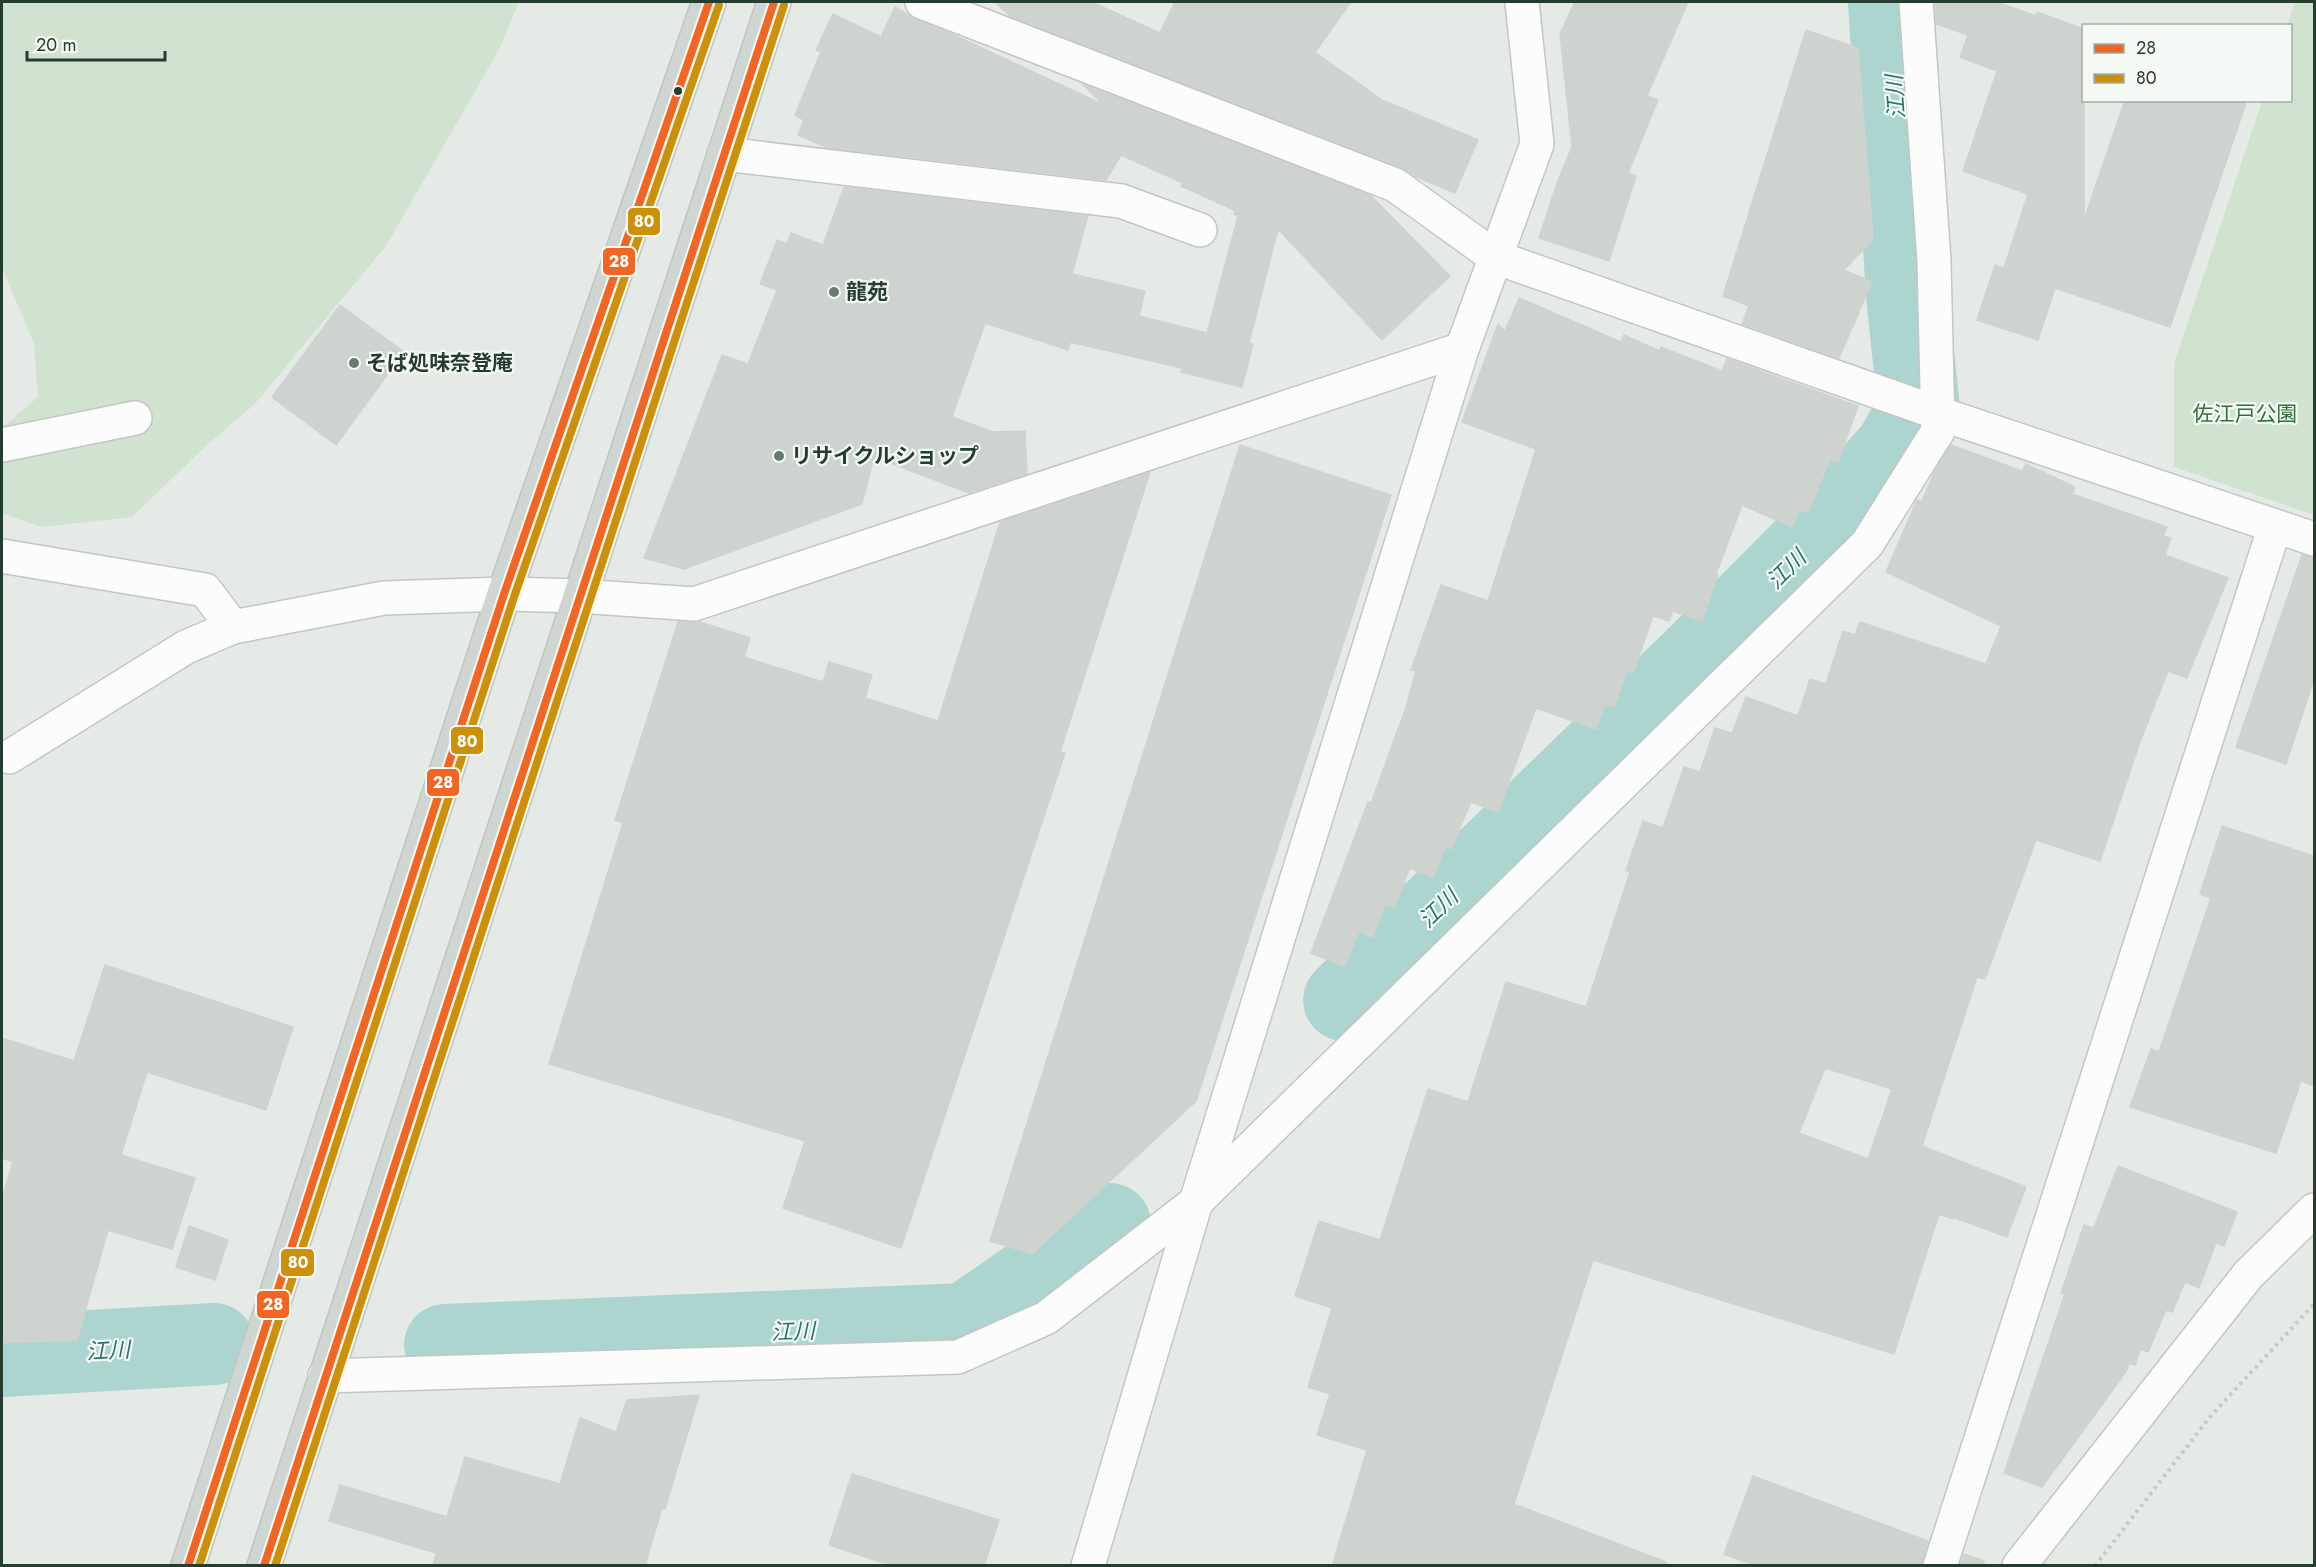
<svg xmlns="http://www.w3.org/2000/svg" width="2316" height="1567" font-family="Jost,'Noto Sans JP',sans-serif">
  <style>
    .green { fill: #d1e2d1 }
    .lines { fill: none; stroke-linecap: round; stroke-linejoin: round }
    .river { stroke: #abd5ce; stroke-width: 82 }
    .building { fill: #cfd3d0; stroke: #cfd3d0; stroke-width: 1.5; fill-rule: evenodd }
    .minor-casing { stroke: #c3c7c4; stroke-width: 36 }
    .tertiary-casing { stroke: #c3c7c4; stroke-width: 36 }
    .primary-casing { stroke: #bec6c1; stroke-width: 36 }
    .path { stroke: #c2cac5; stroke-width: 4; stroke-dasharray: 3 4.5; stroke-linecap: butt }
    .minor { stroke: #fbfcfb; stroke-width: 33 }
    .tertiary { stroke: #fbfcfb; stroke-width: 33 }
    .primary { stroke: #cfd6d2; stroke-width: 33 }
    .bus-1-casing { stroke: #f5f9f6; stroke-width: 12 }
    .bus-2-casing { stroke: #f5f9f6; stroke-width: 12 }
    .bus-1 { stroke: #f26522; stroke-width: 8 }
    .bus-2 { stroke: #cd9109; stroke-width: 8 }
    .bus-dot { fill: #253d2f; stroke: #f5f9f6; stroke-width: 2 }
    .poi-dot { fill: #697a6f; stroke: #f5f9f6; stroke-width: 2 }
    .labels { text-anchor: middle; stroke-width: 4.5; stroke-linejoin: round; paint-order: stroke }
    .poi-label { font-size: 21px; font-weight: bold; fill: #253d2f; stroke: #f5f9f6; text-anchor: start }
    .park-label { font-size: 21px; fill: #337038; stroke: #f5f9f6 }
    .water-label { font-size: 22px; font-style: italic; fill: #247369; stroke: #f5f9f6 }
    .line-badge { stroke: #f5f9f6; stroke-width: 2 }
    .badge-label { font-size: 16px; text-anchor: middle; font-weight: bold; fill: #fff }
  </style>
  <rect width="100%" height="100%" fill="#e6eae7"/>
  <!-- green -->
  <g class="green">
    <path d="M 2,2 L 519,2 L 500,48 L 386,246 L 255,404 L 208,444 L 132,517 L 41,527 L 2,513 L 2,428 L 38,397 L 34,344 L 2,267 Z"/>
    <path d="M 2295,2 L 2314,2 L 2314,515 L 2174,467 L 2174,364 L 2262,101 L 2290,100 L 2290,26 L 2287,25 Z"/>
  </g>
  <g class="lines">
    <!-- river -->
    <g class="river">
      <path d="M 1344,1000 L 1698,657 L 1818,536 L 1895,450 L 1919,409 L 1907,296 L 1889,2"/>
      <path d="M 445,1345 L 966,1324 L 1110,1224"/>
      <path d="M 2,1356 L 214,1344"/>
    </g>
  </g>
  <!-- building -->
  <g class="building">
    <path d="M 995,2 L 1092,2 L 1160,33 L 1175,2 L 1351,2 L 1315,52 L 1382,100 L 1478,140 L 1455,193 L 1415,176 L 1402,168 L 1010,16 Z"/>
    <path d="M 1575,2 L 1688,2 L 1647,96 L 1658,100 L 1628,173 L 1636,176 L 1609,261 L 1539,238 L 1557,183 L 1572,147 L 1560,34 Z"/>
    <path d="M 1935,2 L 1997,2 L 2036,16 L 2037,12 L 2084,29 L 2084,220 L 2125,100 L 2247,100 L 2170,327 L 2055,288 L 2038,340 L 1977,320 L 1995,265 L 2004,268 L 2028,194 L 1963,171 L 1997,71 L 1960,57 L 1968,35 L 1936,24 Z"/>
    <path d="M 895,7 L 915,19 L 950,33 L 1104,105 L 1082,84 L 1370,195 L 1450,276 L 1382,340 L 1278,229 L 1249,343 L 1253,344 L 1242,387 L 1181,372 L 1182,368 L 1070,342 L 1068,350 L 985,323 L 952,417 L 993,432 L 1025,431 L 1027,474 L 969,493 L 874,457 L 862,504 L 684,569 L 644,558 L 722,355 L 748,364 L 777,290 L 760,284 L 777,240 L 787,244 L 791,233 L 823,245 L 844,187 L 1088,216 L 1072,274 L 1145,291 L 1139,316 L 1207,333 L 1238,216 L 1234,214 L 1236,211 L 1181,186 L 1183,183 L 1121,155 L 1106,180 L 826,147 L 798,135 L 804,120 L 795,115 L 821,52 L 816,50 L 833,14 L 881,37 Z"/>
    <path d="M 1806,30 L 1858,48 L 1873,239 L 1844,270 L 1872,282 L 1839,358 L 1742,324 L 1749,306 L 1723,296 Z"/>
    <path d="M 1519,298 L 1621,342 L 1624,335 L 1660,351 L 1661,347 L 1722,371 L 1727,359 L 1858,406 L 1838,462 L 1830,459 L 1808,513 L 1799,509 L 1792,527 L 1742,505 L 1716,574 L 1718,575 L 1702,621 L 1673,611 L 1669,621 L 1653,616 L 1633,673 L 1627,670 L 1614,707 L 1605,704 L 1596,729 L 1536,708 L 1498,812 L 1471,802 L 1451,849 L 1445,846 L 1433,878 L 1410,868 L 1394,907 L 1385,904 L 1373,937 L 1359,932 L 1344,966 L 1311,953 L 1368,802 L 1371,803 L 1405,710 L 1416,671 L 1411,670 L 1441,585 L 1488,601 L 1536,449 L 1462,422 L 1498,324 L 1505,331 Z"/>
    <path d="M 340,305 L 404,352 L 336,445 L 272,397 Z"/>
    <path d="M 1240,445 L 1391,495 L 1196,1101 L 1032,1254 L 990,1241 Z"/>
    <path d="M 1951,445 L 2022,471 L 2026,464 L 2075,487 L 2072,494 L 2167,527 L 2163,536 L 2171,538 L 2165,555 L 2228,578 L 2187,678 L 2168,671 L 2140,742 L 2100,861 L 2036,840 L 1985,979 L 1977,977 L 1922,1146 L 2026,1187 L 2007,1237 L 1953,1217 L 1953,1219 L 1939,1214 L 1894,1354 L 1593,1260 L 1514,1504 L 1666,1562 L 1665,1566 L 1332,1566 L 1367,1450 L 1317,1435 L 1330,1394 L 1308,1387 L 1332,1308 L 1295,1296 L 1319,1221 L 1380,1240 L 1428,1089 L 1468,1102 L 1506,982 L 1586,1007 L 1630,872 L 1626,870 L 1643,821 L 1663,828 L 1684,767 L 1700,772 L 1715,728 L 1732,733 L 1746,697 L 1798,716 L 1810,679 L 1826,684 L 1843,631 L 1855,635 L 1860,622 L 1986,664 L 2001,626 L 1886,572 L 1917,500 L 1922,502 L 1933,475 ZM 1825,1068 L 1892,1089 L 1868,1159 L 1799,1133 Z"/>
    <path d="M 1150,472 L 1060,752 L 1065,753 L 901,1248 L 783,1208 L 805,1141 L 549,1064 L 623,823 L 615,820 L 678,622 L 700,622 L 750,638 L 744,657 L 823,682 L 829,662 L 872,675 L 865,698 L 938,721 L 1000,522 Z"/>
    <path d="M 2302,555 L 2314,557 L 2314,679 L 2286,764 L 2236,747 Z"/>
    <path d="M 2222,826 L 2314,856 L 2314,1086 L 2301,1081 L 2276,1153 L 2130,1107 L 2151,1049 L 2159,1052 L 2211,898 L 2200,894 Z"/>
    <path d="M 105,965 L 293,1027 L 266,1110 L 147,1072 L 121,1155 L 195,1178 L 172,1249 L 108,1230 L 77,1340 L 2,1343 L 2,1197 L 13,1162 L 2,1158 L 2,1038 L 74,1061 Z"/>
    <path d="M 2118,1166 L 2237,1212 L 2224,1246 L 2216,1243 L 2199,1288 L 2185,1282 L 2172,1312 L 2166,1310 L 2148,1352 L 2141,1349 L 2135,1365 L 2129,1363 L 2126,1372 L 2042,1487 L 2004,1473 L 2065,1294 L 2061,1293 L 2084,1225 L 2094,1228 Z"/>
    <path d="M 189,1226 L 228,1240 L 215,1280 L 176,1267 Z"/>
    <path d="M 699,1395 L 665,1509 L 662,1508 L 645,1566 L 433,1566 L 436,1553 L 329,1521 L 340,1485 L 447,1517 L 465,1457 L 560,1484 L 580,1418 L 616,1432 L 627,1400 Z"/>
    <path d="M 852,1474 L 999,1520 L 984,1566 L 893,1566 L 829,1545 Z"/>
    <path d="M 1753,1476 L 1928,1541 L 1922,1566 L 1756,1566 L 1724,1554 Z"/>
    <path d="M 1964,1554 L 1984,1561 L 1983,1566 L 1960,1566 Z"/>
  </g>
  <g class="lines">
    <!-- minor casing -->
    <g class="minor-casing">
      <g id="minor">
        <path d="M 922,2 L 1395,185 L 1495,257 L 1938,413 L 2314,539"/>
        <path d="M 724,154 L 1121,201 L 1200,230"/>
        <path d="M 2,445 L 135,418"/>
        <path d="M 2,556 L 205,590 L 233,627"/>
        <path d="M 579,596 L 694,604 L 1462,349 L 1537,144 L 1522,2"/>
        <path d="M 325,1376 L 958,1357 L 1046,1318 L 1196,1202 L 1867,544 L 1938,431 L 1934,261 L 1916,2"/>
        <path d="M 1088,1566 L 1196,1202 L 1462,349"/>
        <path d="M 1940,1566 L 2275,526"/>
      </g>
    </g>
    <!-- tertiary casing -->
    <g class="tertiary-casing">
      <g id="tertiary">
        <path d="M 9,757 L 186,647 L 233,627 L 384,598 L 504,594 L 579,596"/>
        <path d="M 2019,1566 L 2248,1275 L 2314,1210"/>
      </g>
    </g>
    <!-- primary casing -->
    <g class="primary-casing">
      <g id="primary">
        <path d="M 188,1566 L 504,594 L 709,2"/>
        <path d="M 264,1566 L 774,2"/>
      </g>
    </g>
    <!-- path -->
    <path class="path" d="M 2095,1566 L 2209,1418 L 2314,1304"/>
    <!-- minor -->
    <use href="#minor" class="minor"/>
    <!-- tertiary -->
    <use href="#tertiary" class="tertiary"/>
    <!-- primary -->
    <use href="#primary" class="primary"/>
    <!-- bus-1 casing -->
    <g class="bus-1-casing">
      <g id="bus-1">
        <path d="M 188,1566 L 504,594 L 709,2"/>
        <path d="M 264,1566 L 774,2"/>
      </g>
    </g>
    <!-- bus-2 casing -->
    <g class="bus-2-casing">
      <g id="bus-2">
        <path d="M 199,1566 L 514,597 L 719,5"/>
        <path d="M 275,1566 L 784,5"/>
      </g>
    </g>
    <!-- bus-1 -->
    <use href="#bus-1" class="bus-1"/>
    <!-- bus-2 -->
    <use href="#bus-2" class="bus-2"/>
  </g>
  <!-- markers -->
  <circle class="bus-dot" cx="678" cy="91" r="5"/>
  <g class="poi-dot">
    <circle cx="834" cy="292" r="6"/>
    <circle cx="354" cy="363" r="6"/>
    <circle cx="779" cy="456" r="6"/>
  </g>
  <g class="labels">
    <!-- poi labels -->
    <g class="poi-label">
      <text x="846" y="299">龍苑</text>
      <text x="366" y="370">そば処味奈登庵</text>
      <text x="791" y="463">リサイクルショップ</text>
    </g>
    <!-- park labels -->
    <g class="park-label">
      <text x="2245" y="421">佐江戸公園</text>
    </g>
    <!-- water labels -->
    <g class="water-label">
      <text transform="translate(1895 97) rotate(-94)" y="8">江川</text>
      <text transform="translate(1786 569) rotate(-45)" y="8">江川</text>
      <text transform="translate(1438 908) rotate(-44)" y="8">江川</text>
      <text transform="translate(793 1331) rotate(-2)" y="8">江川</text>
      <text transform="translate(108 1350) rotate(-3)" y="8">江川</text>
    </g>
  </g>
  <g class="line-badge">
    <rect x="627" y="207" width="34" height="29" rx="6" fill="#cd9109"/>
    <rect x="602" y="247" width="34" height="29" rx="6" fill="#f26522"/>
    <rect x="450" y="726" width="34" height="29" rx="6" fill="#cd9109"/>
    <rect x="426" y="768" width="34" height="29" rx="6" fill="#f26522"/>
    <rect x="280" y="1248" width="35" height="29" rx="6" fill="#cd9109"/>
    <rect x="256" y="1290" width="34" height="29" rx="6" fill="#f26522"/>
  </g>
  <g class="badge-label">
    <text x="644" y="227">80</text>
    <text x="619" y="267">28</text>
    <text x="467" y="747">80</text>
    <text x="443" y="788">28</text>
    <text x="298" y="1268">80</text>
    <text x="273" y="1310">28</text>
  </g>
  <!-- border -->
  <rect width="2316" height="1567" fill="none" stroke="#253d2f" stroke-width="6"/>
  <!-- legend -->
  <rect x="2082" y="24" width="210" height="78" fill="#f5f9f6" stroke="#a2aea6" stroke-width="1.5"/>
  <rect x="2094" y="44" width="30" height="9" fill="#f26522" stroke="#a2aea6" stroke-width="1.5"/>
  <text x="2136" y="54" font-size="18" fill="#253d2f">28</text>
  <rect x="2094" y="74" width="30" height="9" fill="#cd9109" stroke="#a2aea6" stroke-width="1.5"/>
  <text x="2136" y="84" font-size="18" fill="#253d2f">80</text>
  <!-- scale -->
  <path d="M27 51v9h138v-9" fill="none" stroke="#253d2f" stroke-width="3"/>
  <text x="36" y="51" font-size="18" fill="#253d2f" stroke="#f5f9f6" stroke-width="4.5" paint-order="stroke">20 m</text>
</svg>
